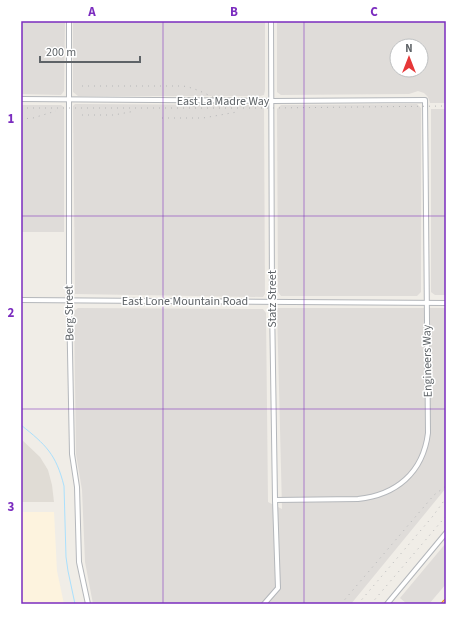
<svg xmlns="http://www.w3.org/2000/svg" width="467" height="625" font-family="'Source Sans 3',sans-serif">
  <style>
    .commercial { fill: #fdf3de }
    .industrial { fill: #dfdcd9; fill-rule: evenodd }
    .education { fill: #e0dcd5 }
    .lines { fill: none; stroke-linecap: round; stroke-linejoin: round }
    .stream { stroke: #aae0fd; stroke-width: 1 }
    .minor-casing { stroke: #b4b7bb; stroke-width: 6 }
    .highway-casing { stroke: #f19306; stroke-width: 8 }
    .minor { stroke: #fff; stroke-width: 4 }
    .highway { stroke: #fad793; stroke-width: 6 }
    .rail { stroke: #b5b6b7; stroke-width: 1; stroke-dasharray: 1 5; stroke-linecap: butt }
    .grid { fill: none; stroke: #7b2cbf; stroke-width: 1; stroke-opacity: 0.55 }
    .labels { text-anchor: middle; stroke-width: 3; stroke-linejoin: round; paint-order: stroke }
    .street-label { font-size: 12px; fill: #5e6367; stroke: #fff }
    .neatline { fill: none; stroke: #7b2cbf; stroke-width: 1.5 }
    .grid-label { font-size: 13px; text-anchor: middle; font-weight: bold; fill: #7b2cbf }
  </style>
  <rect width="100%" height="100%" fill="#f0ede7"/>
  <!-- commercial -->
  <path class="commercial" d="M 21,512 L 54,512 L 57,571 L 64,604 L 21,604 Z"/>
  <!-- industrial -->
  <g class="industrial">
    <path d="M 21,21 L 65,21 L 64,91 L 61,95 L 21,94 Z"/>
    <path d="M 73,21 L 265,21 L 265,90 L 264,95 L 260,96 L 78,96 L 73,92 Z"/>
    <path d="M 277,21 L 446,21 L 446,103 L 430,103 L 428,97 L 424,93 L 418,91 L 409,94 L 281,95 L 277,92 ZM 397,46 L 421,46 L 421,70 L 397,70 Z"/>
    <path d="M 75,104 L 264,105 L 265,294 L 263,297 L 75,294 L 73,106 Z"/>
    <path d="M 417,104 L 421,108 L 421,292 L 417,296 L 281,296 L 278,292 L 277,109 L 281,105 Z"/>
    <path d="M 21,105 L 61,105 L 64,107 L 64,232 L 21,232 Z"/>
    <path d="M 431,109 L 446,109 L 446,295 L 435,295 L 431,292 Z"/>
    <path d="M 78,308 L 263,309 L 266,313 L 268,502 L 282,509 L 277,308 L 446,308 L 446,488 L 351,604 L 93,604 L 85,562 L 82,490 L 76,454 L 74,311 Z"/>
    <path d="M 446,543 L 446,584 L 429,604 L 407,604 L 400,598 Z"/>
  </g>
  <!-- education -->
  <path class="education" d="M 21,439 L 40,457 L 48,470 L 52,485 L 54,502 L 21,502 Z"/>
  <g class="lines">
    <!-- stream -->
    <path class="stream" d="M 21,425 C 46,445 56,454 64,486 L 66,557 L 68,571 L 75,604"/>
    <!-- minor casing -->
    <g class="minor-casing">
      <g id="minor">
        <path d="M 69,21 L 69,301 L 72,454 L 77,487 L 79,562 L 88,604"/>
        <path d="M 21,99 L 272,101 L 425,100 L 428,433 C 423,473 396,495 358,499 L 275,500"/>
        <path d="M 21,300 L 446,303"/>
        <path d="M 264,604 L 278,588 L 275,500 L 272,302 L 271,21"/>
        <path d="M 387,604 L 446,533"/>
      </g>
    </g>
    <!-- highway casing -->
    <g class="highway-casing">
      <path id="highway" d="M 445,604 L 446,603"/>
    </g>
    <!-- minor -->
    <use href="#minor" class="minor"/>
    <!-- highway -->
    <use href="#highway" class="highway"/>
    <!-- rail -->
    <g class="rail">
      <path d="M 82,86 L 183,86 C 201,89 215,100 232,105"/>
      <path d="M 21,108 L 272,108 L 446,106"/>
      <path d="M 82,115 L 114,115 L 135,111"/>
      <path d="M 162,118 L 203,118 L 237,112"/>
      <path d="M 21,119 L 33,118 L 56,111"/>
      <path d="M 341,604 L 434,495 L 446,486"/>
      <path d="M 358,604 L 433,516 L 446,498"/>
      <path d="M 371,604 L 446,516"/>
    </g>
  </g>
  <!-- grid -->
  <path class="grid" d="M 163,21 L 163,604M 304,21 L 304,604M 21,216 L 446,216M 21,409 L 446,409"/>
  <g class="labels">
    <!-- street labels -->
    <g class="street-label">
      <text x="223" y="105">East La Madre Way</text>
      <text transform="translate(272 299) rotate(-90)" y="4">Statz Street</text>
      <text x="185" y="305">East Lone Mountain Road</text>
      <text transform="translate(69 313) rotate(-91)" y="4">Berg Street</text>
      <text transform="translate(427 361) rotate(-91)" y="4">Engineers Way</text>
    </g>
  </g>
  <!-- border -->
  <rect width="467" height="625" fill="none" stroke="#ffffff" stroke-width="44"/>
  <!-- north arrow -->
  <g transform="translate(409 58)"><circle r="19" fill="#ffffff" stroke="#bfc1c2"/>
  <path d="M0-3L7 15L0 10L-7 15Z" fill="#e63738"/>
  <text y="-6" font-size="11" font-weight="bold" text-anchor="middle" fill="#5e6367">N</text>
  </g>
  <!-- scale -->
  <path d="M40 56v6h100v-6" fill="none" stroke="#5e6367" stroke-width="2"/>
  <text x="46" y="56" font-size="12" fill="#5e6367" stroke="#ffffff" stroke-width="3" paint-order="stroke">200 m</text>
  <rect x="22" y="22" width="423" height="581" class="neatline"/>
  <g class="grid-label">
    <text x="92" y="16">A</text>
    <text x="234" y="16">B</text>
    <text x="374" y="16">C</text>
    <text x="11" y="123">1</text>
    <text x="11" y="317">2</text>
    <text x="11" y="511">3</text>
  </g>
</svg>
